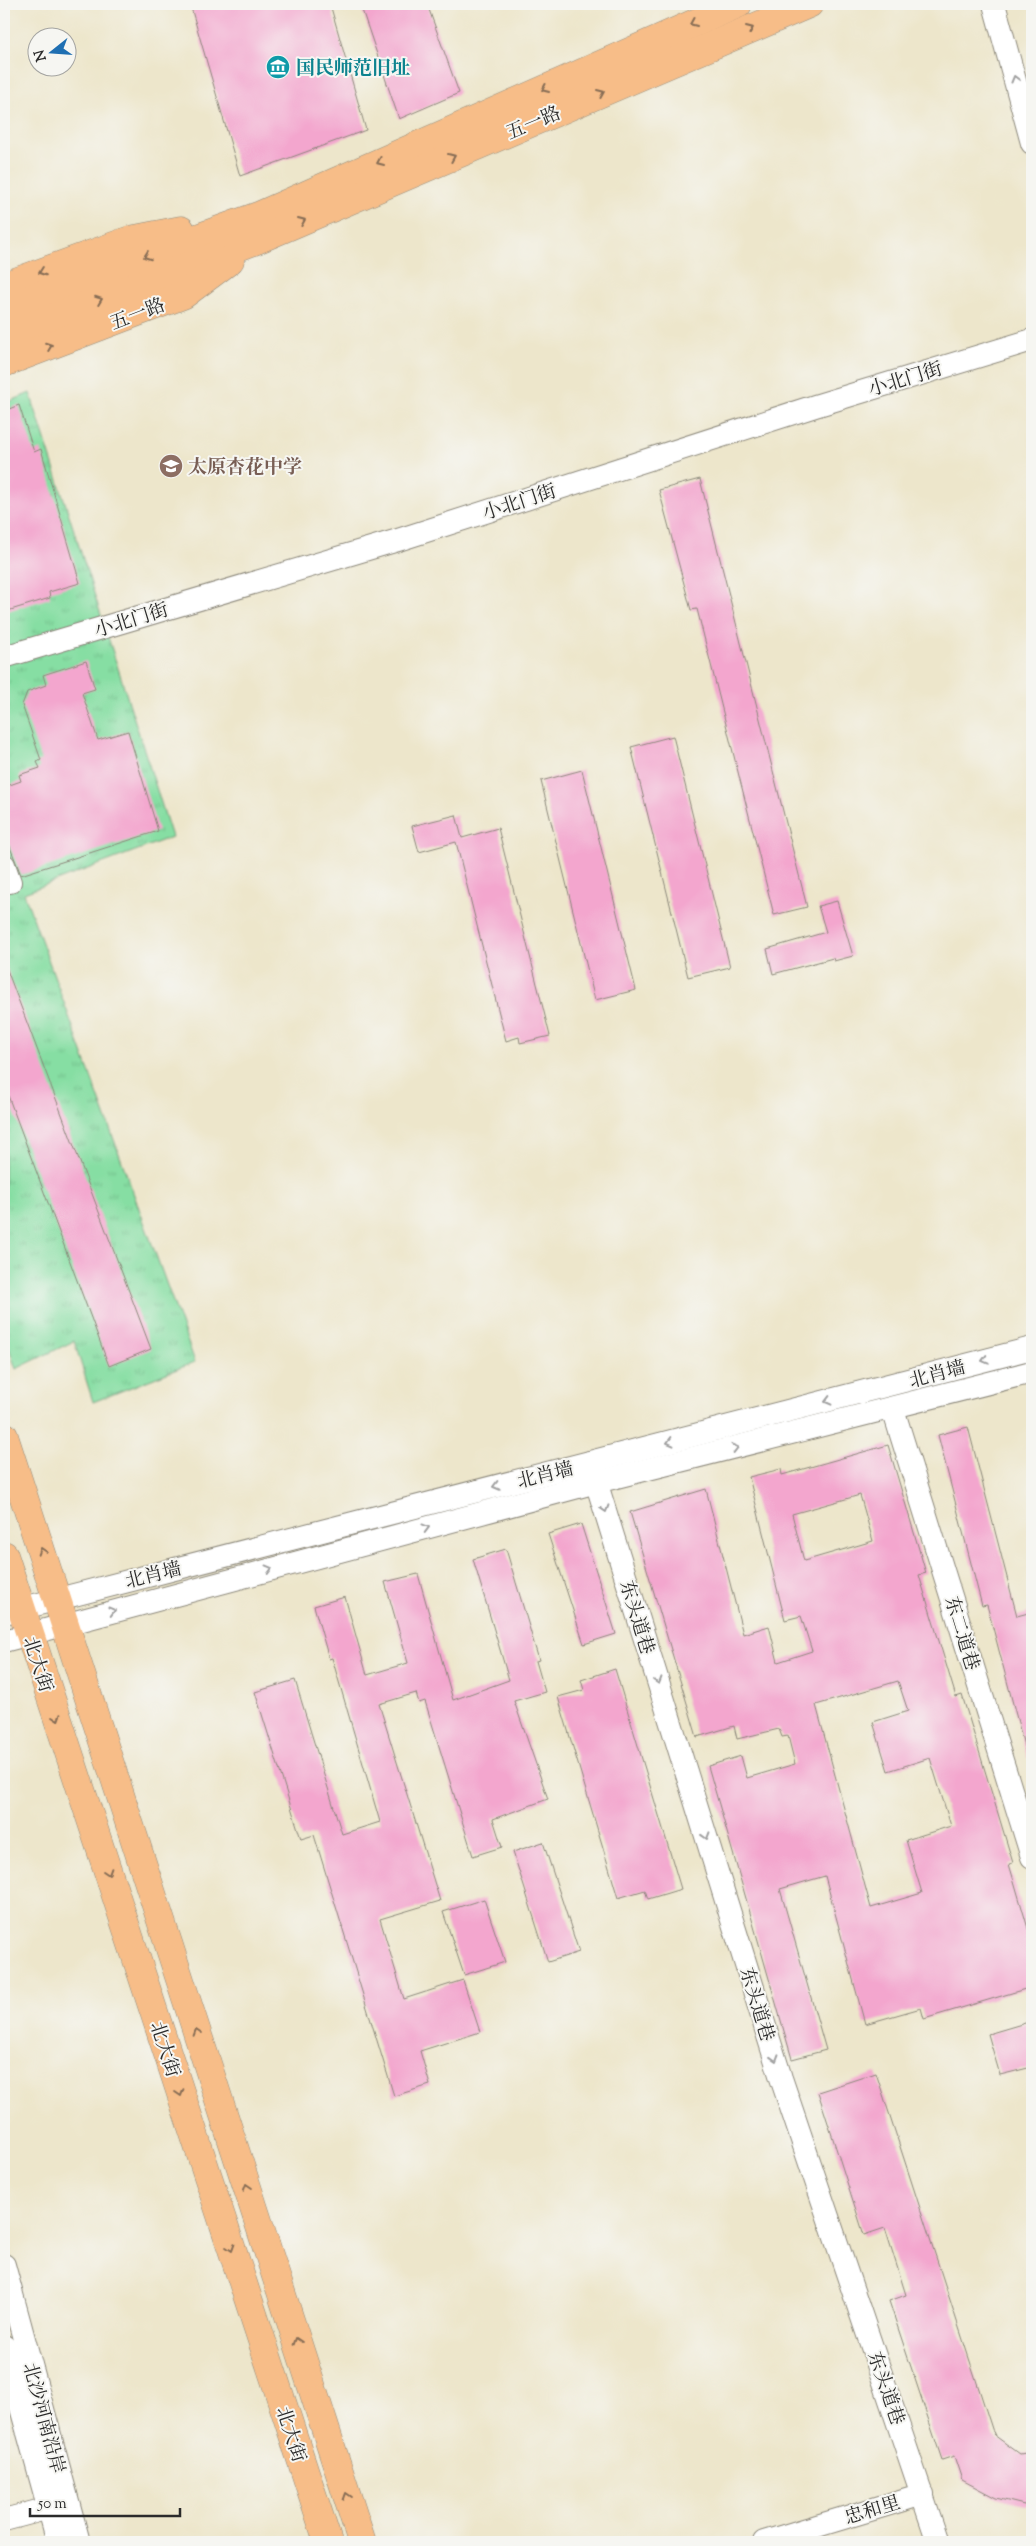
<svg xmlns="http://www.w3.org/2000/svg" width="1036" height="2546" font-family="'Sorts Mill Goudy','Noto Serif SC',serif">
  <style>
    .park { fill: url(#park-tufts); stroke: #588467 }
    .building { fill: #f3a6ce; fill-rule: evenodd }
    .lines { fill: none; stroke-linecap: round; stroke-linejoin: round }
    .minor-casing { stroke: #8c887b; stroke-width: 24 }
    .major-casing { stroke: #8c887b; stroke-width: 29 }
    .minor { stroke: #fff; stroke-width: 22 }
    .major { stroke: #f7bd88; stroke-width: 28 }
    .oneway { stroke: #876d55 }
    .oneway2 { stroke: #a0a0a0 }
    .labels { text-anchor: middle; stroke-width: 4; stroke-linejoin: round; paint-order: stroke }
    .culture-label { font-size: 19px; font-weight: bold; fill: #0d838f; stroke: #f6f6f2; text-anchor: start }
    .street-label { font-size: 19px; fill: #2b2b2b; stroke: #f6f6f2 }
    .education-label { font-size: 19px; font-weight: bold; fill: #785e54; stroke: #f6f6f2; text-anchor: start }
  </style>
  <defs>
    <pattern id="park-tufts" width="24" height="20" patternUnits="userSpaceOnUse" patternTransform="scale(1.25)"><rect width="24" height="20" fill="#86dea3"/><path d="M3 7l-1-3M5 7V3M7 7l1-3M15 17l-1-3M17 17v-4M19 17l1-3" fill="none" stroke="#74bf8c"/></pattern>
  </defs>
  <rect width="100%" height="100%" fill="#f6f6f2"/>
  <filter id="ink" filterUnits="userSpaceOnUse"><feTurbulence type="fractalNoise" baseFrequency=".02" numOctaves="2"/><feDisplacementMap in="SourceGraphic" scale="10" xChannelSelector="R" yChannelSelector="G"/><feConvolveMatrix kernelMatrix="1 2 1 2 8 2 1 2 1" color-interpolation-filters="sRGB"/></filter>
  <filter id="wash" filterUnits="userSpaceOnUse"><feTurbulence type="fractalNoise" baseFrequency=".0096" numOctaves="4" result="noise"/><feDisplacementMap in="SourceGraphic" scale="20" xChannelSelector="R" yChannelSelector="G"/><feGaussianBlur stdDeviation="1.12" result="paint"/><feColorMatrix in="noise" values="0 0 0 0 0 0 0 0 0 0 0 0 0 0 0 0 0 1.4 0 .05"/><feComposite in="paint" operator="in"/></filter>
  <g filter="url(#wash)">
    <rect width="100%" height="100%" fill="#ede6cb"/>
    <!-- park -->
    <path class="park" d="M 30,393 L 172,837 L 24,893 L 195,1362 L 93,1402 L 74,1341 L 16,1369 L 4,1333 L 4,404 Z"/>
    <g id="blocks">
      <!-- building -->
      <g class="building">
        <path d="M 190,4 L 330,4 L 366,130 L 240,176 Z"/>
        <path d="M 360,4 L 427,4 L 459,93 L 399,119 Z"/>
        <path d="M 19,405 L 34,452 L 41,449 L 80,583 L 49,592 L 50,598 L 4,612 L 4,411 Z"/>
        <path d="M 700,479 L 807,907 L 774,915 L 697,609 L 691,610 L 659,490 Z"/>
        <path d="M 86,661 L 95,689 L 82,693 L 98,740 L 128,731 L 158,831 L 21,875 L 4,832 L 4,787 L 21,781 L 19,775 L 40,768 L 37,762 L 41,760 L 22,705 L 27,692 L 46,685 L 43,675 Z"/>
        <path d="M 673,736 L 730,967 L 688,977 L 631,747 Z"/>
        <path d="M 582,770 L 636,990 L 595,1000 L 541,781 Z"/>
        <path d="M 456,815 L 462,838 L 498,828 L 550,1036 L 520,1043 L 519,1037 L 506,1041 L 456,842 L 419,852 L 412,826 Z"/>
        <path d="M 837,901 L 853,956 L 834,961 L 833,958 L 773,974 L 767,949 L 826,932 L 818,906 Z"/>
        <path d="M 4,962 L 151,1349 L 109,1366 L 4,1085 Z"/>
        <path d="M 968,1427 L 1017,1616 L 1032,1612 L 1032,1757 L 1027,1757 L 987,1605 L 982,1606 L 938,1435 Z"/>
        <path d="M 888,1445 L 926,1573 L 919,1575 L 956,1697 L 962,1695 L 1013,1863 L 1009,1864 L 1032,1942 L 1032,1987 L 924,2019 L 921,2008 L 865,2024 L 825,1876 L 780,1889 L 826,2050 L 792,2059 L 708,1766 L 741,1756 L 747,1778 L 795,1764 L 788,1736 L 782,1737 L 779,1729 L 737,1739 L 734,1726 L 697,1737 L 630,1512 L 706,1489 L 743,1634 L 769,1626 L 778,1662 L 812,1651 L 801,1616 L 785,1620 L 749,1477 L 781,1469 L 782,1475 ZM 860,1495 L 873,1541 L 804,1561 L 792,1514 ZM 898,1681 L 908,1711 L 873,1722 L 888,1771 L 930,1758 L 951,1826 L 906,1840 L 922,1893 L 871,1908 L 816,1705 Z"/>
        <path d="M 581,1524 L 616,1634 L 584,1644 L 548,1534 Z"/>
        <path d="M 506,1549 L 539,1660 L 536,1661 L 545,1692 L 514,1701 L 548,1799 L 493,1819 L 502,1847 L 473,1856 L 425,1701 L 419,1703 L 416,1693 L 379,1704 L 440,1901 L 380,1919 L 404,1999 L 463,1980 L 480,2032 L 420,2051 L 430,2085 L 394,2096 L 314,1835 L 301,1839 L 255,1692 L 295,1680 L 342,1834 L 380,1822 L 332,1658 L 329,1659 L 314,1606 L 345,1597 L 367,1675 L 408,1663 L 385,1582 L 418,1574 L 453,1700 L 509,1680 L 473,1559 Z"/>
        <path d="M 615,1669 L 681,1889 L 648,1899 L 645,1890 L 618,1898 L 558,1697 L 584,1690 L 581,1680 Z"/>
        <path d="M 543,1842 L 579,1952 L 548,1962 L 513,1852 Z"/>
        <path d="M 484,1899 L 505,1962 L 464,1975 L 443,1912 Z"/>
        <path d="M 1032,2021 L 1032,2067 L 1000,2075 L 988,2034 Z"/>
        <path d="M 876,2073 L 994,2435 L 1020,2454 L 1032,2452 L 1032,2503 L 1024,2505 L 996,2498 L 962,2480 L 954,2456 L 942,2460 L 889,2301 L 906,2295 L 885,2228 L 864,2235 L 818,2092 Z"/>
      </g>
    </g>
  </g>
  <g filter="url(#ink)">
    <use href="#blocks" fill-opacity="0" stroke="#8c887b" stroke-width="1"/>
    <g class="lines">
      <!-- minor casing -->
      <g class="minor-casing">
        <g id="minor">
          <path d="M 994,4 L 1032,143"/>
          <path d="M 4,657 L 398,540 L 815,406 L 1032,340"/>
          <path d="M 4,865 L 10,882"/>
          <path d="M 893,1409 L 1032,1857"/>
          <path d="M 590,1462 L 781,2078 L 938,2542"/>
          <path d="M 4,1613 L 1032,1348"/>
          <path d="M 4,1641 L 597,1482 L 1032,1372"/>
          <path d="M 4,2265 L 79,2542"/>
          <path d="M 4,2346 L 58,2542"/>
          <path d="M 4,2520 L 49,2508"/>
          <path d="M 764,2542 L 923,2494"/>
        </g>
      </g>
      <!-- major casing -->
      <g class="major-casing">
        <g id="major">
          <path d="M 4,286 L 130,240 L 181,230"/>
          <path d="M 4,308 L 258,216 L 738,4"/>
          <path d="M 4,336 L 257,240 L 809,4"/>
          <path d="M 4,363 L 183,295 L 230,260"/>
          <path d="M 4,1436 L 362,2542"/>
          <path d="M 4,1555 L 328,2542"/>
        </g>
      </g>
      <!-- minor -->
      <use href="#minor" class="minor"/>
      <!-- major -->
      <use href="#major" class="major"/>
    </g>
    <!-- one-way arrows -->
    <defs><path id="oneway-chevron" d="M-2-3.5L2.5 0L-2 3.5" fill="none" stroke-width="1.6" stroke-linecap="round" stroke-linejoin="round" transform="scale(1.25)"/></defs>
    <g class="oneway">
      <use href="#oneway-chevron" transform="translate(693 23) rotate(156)"/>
      <use href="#oneway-chevron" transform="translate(750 29) rotate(-23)"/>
      <use href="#oneway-chevron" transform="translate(545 89) rotate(156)"/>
      <use href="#oneway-chevron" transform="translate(601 93) rotate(-23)"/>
      <use href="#oneway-chevron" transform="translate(452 157) rotate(-23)"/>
      <use href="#oneway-chevron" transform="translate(380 162) rotate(156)"/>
      <use href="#oneway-chevron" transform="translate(302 221) rotate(-23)"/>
      <use href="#oneway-chevron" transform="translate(147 256) rotate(160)"/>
      <use href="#oneway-chevron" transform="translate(42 272) rotate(160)"/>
      <use href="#oneway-chevron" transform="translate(99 300) rotate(-21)"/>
      <use href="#oneway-chevron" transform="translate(49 346) rotate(-21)"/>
      <use href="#oneway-chevron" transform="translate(42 1551) rotate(-108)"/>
      <use href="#oneway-chevron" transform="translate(57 1718) rotate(72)"/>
      <use href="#oneway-chevron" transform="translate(108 1872) rotate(72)"/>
      <use href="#oneway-chevron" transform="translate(197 2032) rotate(-108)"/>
      <use href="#oneway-chevron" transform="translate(180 2093) rotate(72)"/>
      <use href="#oneway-chevron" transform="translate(247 2187) rotate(-108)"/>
      <use href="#oneway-chevron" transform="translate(231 2248) rotate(72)"/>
      <use href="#oneway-chevron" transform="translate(297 2341) rotate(-108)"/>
      <use href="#oneway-chevron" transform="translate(347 2496) rotate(-108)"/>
    </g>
    <g class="oneway2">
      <use href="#oneway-chevron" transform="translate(1015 79) rotate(-105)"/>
      <use href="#oneway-chevron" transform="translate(985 1360) rotate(165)"/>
      <use href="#oneway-chevron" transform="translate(828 1401) rotate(166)"/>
      <use href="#oneway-chevron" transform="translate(670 1442) rotate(166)"/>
      <use href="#oneway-chevron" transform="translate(735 1448) rotate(-14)"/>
      <use href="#oneway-chevron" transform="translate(496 1486) rotate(166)"/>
      <use href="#oneway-chevron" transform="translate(605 1509) rotate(73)"/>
      <use href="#oneway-chevron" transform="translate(426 1528) rotate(-15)"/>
      <use href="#oneway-chevron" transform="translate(269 1569) rotate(-15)"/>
      <use href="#oneway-chevron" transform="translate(112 1611) rotate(-15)"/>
      <use href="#oneway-chevron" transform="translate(658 1681) rotate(73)"/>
      <use href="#oneway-chevron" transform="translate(706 1836) rotate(73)"/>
      <use href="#oneway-chevron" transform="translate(775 2058) rotate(73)"/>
    </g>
  </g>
  <!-- icons -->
  <defs>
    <g id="museum-disc" transform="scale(1.25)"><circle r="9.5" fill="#0f9aa8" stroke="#f6f6f2"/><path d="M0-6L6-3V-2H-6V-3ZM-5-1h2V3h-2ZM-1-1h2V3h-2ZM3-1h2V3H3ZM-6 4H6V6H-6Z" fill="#fff"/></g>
    <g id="school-disc" transform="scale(1.25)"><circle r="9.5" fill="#8d6e63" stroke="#f6f6f2"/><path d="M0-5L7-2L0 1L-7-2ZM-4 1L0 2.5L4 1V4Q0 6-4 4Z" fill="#fff"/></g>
  </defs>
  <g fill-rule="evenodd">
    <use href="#museum-disc" x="278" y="67"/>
    <use href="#school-disc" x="171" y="466"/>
  </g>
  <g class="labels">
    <!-- culture labels -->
    <g class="culture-label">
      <text x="296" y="74">国民师范旧址</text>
    </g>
    <!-- street labels -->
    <g class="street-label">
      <text transform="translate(533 122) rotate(-23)" y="7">五一路</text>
      <text transform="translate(137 313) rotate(-21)" y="7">五一路</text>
      <text transform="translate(905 378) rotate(-17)" y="7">小北门街</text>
      <text transform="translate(519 501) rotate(-18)" y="7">小北门街</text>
      <text transform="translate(131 619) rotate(-17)" y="7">小北门街</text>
      <text transform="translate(937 1373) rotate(-15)" y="7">北肖墙</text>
      <text transform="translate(545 1474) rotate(-14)" y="7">北肖墙</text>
      <text transform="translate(153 1574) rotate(-14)" y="7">北肖墙</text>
      <text transform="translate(638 1617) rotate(73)" y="7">东头道巷</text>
      <text transform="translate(963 1633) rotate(73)" y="7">东二道巷</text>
      <text transform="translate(39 1664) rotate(72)" y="7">北大街</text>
      <text transform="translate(758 2004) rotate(73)" y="7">东头道巷</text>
      <text transform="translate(166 2049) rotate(72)" y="7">北大街</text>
      <text transform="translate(887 2388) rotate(71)" y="7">东头道巷</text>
      <text transform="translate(45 2418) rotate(75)" y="7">北沙河南沿岸</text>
      <text transform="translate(292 2434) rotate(72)" y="7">北大街</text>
      <text transform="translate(872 2509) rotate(-17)" y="7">忠和里</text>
    </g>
    <!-- education labels -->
    <g class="education-label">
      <text x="188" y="473">太原杏花中学</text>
    </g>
  </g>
  <!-- margin -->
  <rect width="1036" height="2546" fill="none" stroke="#f6f6f2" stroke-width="20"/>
  <!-- north arrow -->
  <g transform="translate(52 52) rotate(253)"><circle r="24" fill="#f6f6f2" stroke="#a5a5a2"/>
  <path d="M0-4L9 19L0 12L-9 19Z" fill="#1f6fb2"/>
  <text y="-8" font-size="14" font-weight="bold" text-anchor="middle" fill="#2b2b2b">N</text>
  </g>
  <!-- scale -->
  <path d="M30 2508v8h150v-8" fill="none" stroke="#2b2b2b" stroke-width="2.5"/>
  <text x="38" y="2508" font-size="15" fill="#2b2b2b" stroke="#f6f6f2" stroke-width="4" paint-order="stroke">50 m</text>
</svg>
